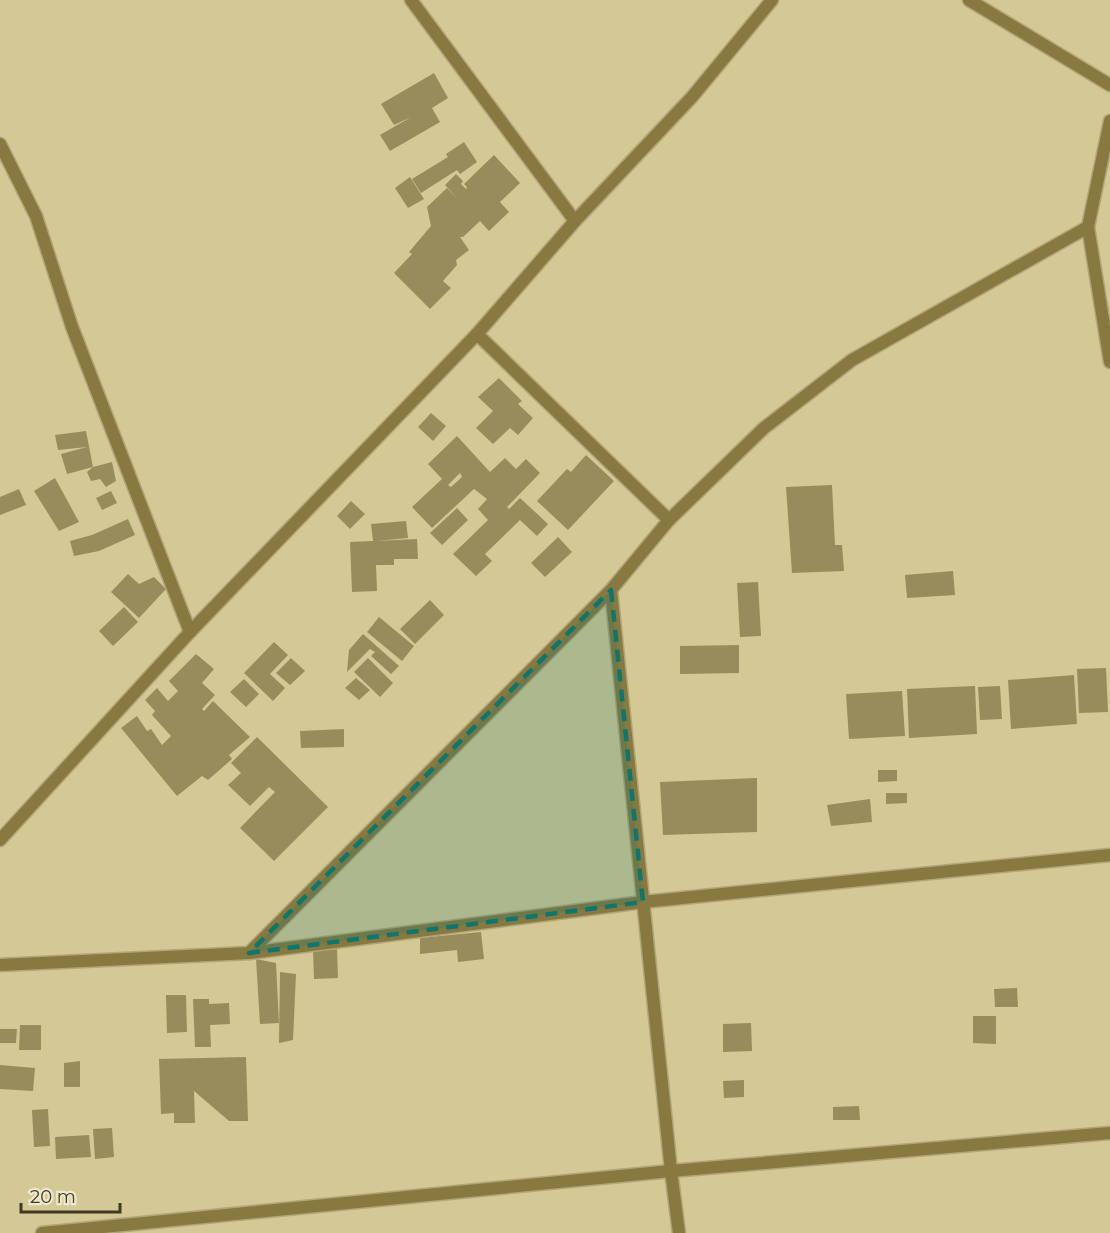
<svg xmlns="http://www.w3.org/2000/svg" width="1110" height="1233" font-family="Montserrat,sans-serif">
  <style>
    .building { fill: #988c5c; fill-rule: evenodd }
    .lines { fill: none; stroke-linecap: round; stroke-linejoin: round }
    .minor-casing { stroke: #b0a67a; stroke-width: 15 }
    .tertiary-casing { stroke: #b0a67a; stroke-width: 15 }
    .minor { stroke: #87793f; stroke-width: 12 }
    .tertiary { stroke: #87793f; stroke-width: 12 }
    .marked { fill: #0f766e; fill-opacity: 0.2; stroke: #0f766e; stroke-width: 4.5; stroke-dasharray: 12 8; stroke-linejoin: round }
  </style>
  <rect width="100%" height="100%" fill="#d4c895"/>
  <!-- building -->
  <g class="building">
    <path d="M 434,73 L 448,98 L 432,108 L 440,122 L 390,151 L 380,135 L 411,117 L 394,125 L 381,104 Z"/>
    <path d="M 464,142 L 477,162 L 460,174 L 457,170 L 421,193 L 412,179 L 448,157 L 446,154 Z"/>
    <path d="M 494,155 L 520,183 L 500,202 L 509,212 L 489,231 L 480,221 L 463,237 L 460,237 L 469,250 L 456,260 L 457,265 L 443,281 L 451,288 L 430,309 L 394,273 L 412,254 L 409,252 L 431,226 L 427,207 L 447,188 L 458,199 L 445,185 L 456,174 L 463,181 L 461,184 L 466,189 L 467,187 L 464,184 Z"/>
    <path d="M 410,177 L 424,199 L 408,208 L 395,188 Z"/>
    <path d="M 499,378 L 522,401 L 518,404 L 533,418 L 518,435 L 510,428 L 493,444 L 476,428 L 493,411 L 478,397 Z"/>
    <path d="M 431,413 L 446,426 L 433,441 L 418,427 Z"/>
    <path d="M 86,431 L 93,467 L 67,474 L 61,454 L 87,447 L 58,450 L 55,435 Z"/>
    <path d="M 457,436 L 490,472 L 505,458 L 516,469 L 526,459 L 540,473 L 507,507 L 509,509 L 520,498 L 548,524 L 537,536 L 520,520 L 485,554 L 492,561 L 476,576 L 453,554 L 488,520 L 478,509 L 487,499 L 474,489 L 432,528 L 412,507 L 442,479 L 428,464 ZM 460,473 L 462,477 L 451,487 L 448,485 Z"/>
    <path d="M 586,455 L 614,481 L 568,530 L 537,501 L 567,469 L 571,472 Z"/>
    <path d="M 112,462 L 116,481 L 106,487 L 100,479 L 91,481 L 87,472 L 93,467 Z"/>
    <path d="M 55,478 L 79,522 L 59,531 L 34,491 Z"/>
    <path d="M 832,485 L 835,545 L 842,545 L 844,571 L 792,573 L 786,487 Z"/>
    <path d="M 19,489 L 26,505 L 0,515 L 0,497 Z"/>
    <path d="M 111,491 L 117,503 L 102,510 L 96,498 Z"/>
    <path d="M 351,501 L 365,514 L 350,529 L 337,516 Z"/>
    <path d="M 457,508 L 468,520 L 442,545 L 430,533 Z"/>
    <path d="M 128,519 L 135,535 L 99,551 L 74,556 L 70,541 L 92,535 Z"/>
    <path d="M 406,521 L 408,538 L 376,541 L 417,539 L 418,559 L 394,559 L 394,565 L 376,565 L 377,591 L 352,592 L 350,542 L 373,541 L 371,524 Z"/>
    <path d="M 558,537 L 572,552 L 545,577 L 531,563 Z"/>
    <path d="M 953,571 L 955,595 L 907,598 L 905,575 Z"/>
    <path d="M 128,574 L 139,584 L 154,577 L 166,589 L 139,618 L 111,592 Z"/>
    <path d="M 758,582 L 761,636 L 740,637 L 737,583 Z"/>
    <path d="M 430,600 L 444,615 L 415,644 L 400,629 Z"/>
    <path d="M 124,607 L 138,622 L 113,646 L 99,631 Z"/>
    <path d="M 379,617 L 414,646 L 402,661 L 367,632 Z"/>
    <path d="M 363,634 L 399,666 L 391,674 L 371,656 L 375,652 L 370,649 L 347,672 L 349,650 Z"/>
    <path d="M 274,642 L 288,655 L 270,674 L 285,688 L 273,701 L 244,673 Z"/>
    <path d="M 739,645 L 739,673 L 680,674 L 680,646 Z"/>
    <path d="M 196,654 L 214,669 L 202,683 L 215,695 L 202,709 L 204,711 L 213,701 L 250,737 L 229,755 L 232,759 L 208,780 L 202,776 L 177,796 L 121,728 L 137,716 L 147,731 L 151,729 L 162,745 L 171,736 L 152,715 L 155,711 L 145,700 L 157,688 L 168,701 L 178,691 L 169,681 Z"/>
    <path d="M 291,658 L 305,671 L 290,685 L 276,673 Z"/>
    <path d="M 368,658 L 393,683 L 380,697 L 354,672 Z"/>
    <path d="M 1106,668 L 1108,712 L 1079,713 L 1077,669 Z"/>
    <path d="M 1074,675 L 1077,724 L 1011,729 L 1008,680 Z"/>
    <path d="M 356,678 L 370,690 L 359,700 L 345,688 Z"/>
    <path d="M 244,679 L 259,694 L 246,707 L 230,692 Z"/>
    <path d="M 975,686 L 977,734 L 909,738 L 907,689 Z"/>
    <path d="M 1000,686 L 1002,719 L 980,720 L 978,687 Z"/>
    <path d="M 902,691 L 905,736 L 849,739 L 846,694 Z"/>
    <path d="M 344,729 L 344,747 L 301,748 L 300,731 Z"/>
    <path d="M 257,737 L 328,807 L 274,861 L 240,828 L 275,792 L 269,787 L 250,806 L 228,785 L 241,773 L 231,763 Z"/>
    <path d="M 878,770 L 897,770 L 897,781 L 878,782 Z"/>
    <path d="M 757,778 L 757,832 L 663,835 L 660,782 Z"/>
    <path d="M 886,793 L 907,793 L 907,803 L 886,804 Z"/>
    <path d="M 870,799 L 872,822 L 831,826 L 827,805 Z"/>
    <path d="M 481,932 L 484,959 L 458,962 L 457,950 L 420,954 L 420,938 Z"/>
    <path d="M 337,949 L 338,978 L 314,979 L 313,951 Z"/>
    <path d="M 256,959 L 276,963 L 279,1023 L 260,1024 Z"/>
    <path d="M 280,972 L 296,974 L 293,1040 L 279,1043 Z"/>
    <path d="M 1017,988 L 1018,1007 L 995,1007 L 994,989 Z"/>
    <path d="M 166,995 L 186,995 L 187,1032 L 167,1033 Z"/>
    <path d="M 193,999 L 209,999 L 209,1004 L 229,1003 L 230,1024 L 210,1025 L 211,1047 L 195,1047 Z"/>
    <path d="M 973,1016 L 996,1016 L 996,1044 L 973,1043 Z"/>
    <path d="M 751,1023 L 752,1051 L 723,1052 L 723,1024 Z"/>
    <path d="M 20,1025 L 41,1025 L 41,1050 L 19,1050 Z"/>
    <path d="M 0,1029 L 17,1029 L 16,1043 L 0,1043 Z"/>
    <path d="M 246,1057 L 248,1121 L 229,1121 L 194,1091 L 195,1123 L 174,1123 L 174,1113 L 161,1114 L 159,1059 Z"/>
    <path d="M 80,1061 L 80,1087 L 64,1087 L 64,1063 Z"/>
    <path d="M 0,1065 L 35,1068 L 33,1091 L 0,1089 Z"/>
    <path d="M 744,1080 L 744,1097 L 724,1098 L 723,1081 Z"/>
    <path d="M 859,1106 L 860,1120 L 833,1120 L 833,1107 Z"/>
    <path d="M 48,1109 L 50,1146 L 34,1147 L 32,1110 Z"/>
    <path d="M 112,1128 L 114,1157 L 95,1159 L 93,1129 Z"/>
    <path d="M 89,1135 L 91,1157 L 56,1159 L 55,1137 Z"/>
  </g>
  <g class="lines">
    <!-- minor casing -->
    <g class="minor-casing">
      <g id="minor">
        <path d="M 411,0 L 575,221"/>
        <path d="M 969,0 L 1110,85"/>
        <path d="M 1110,121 L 1088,227 L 1110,362"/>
        <path d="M 0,144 L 36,216 L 72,327 L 190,632"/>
        <path d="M 477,334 L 669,520"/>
        <path d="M 611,590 L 671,1171 L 679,1233"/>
        <path d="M 249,953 L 611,590 L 669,520 L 764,428 L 852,360 L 1088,227"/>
        <path d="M 0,965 L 249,953 L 643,902 L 1110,855"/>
        <path d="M 42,1233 L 671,1171 L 1110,1133"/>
      </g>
    </g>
    <!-- tertiary casing -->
    <g class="tertiary-casing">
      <path id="tertiary" d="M 0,840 L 190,632 L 477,334 L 575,221 L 692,97 L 772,0"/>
    </g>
    <!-- minor -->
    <use href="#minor" class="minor"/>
    <!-- tertiary -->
    <use href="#tertiary" class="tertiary"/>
  </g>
  <!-- marked area -->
  <path class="marked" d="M 611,590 L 643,902 L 249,953 Z"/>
  <!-- scale -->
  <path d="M21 1203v9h99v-9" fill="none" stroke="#3f3a25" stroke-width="3"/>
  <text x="30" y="1203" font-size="18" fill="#3f3a25" stroke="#eee8cf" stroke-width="4.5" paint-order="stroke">20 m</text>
</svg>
